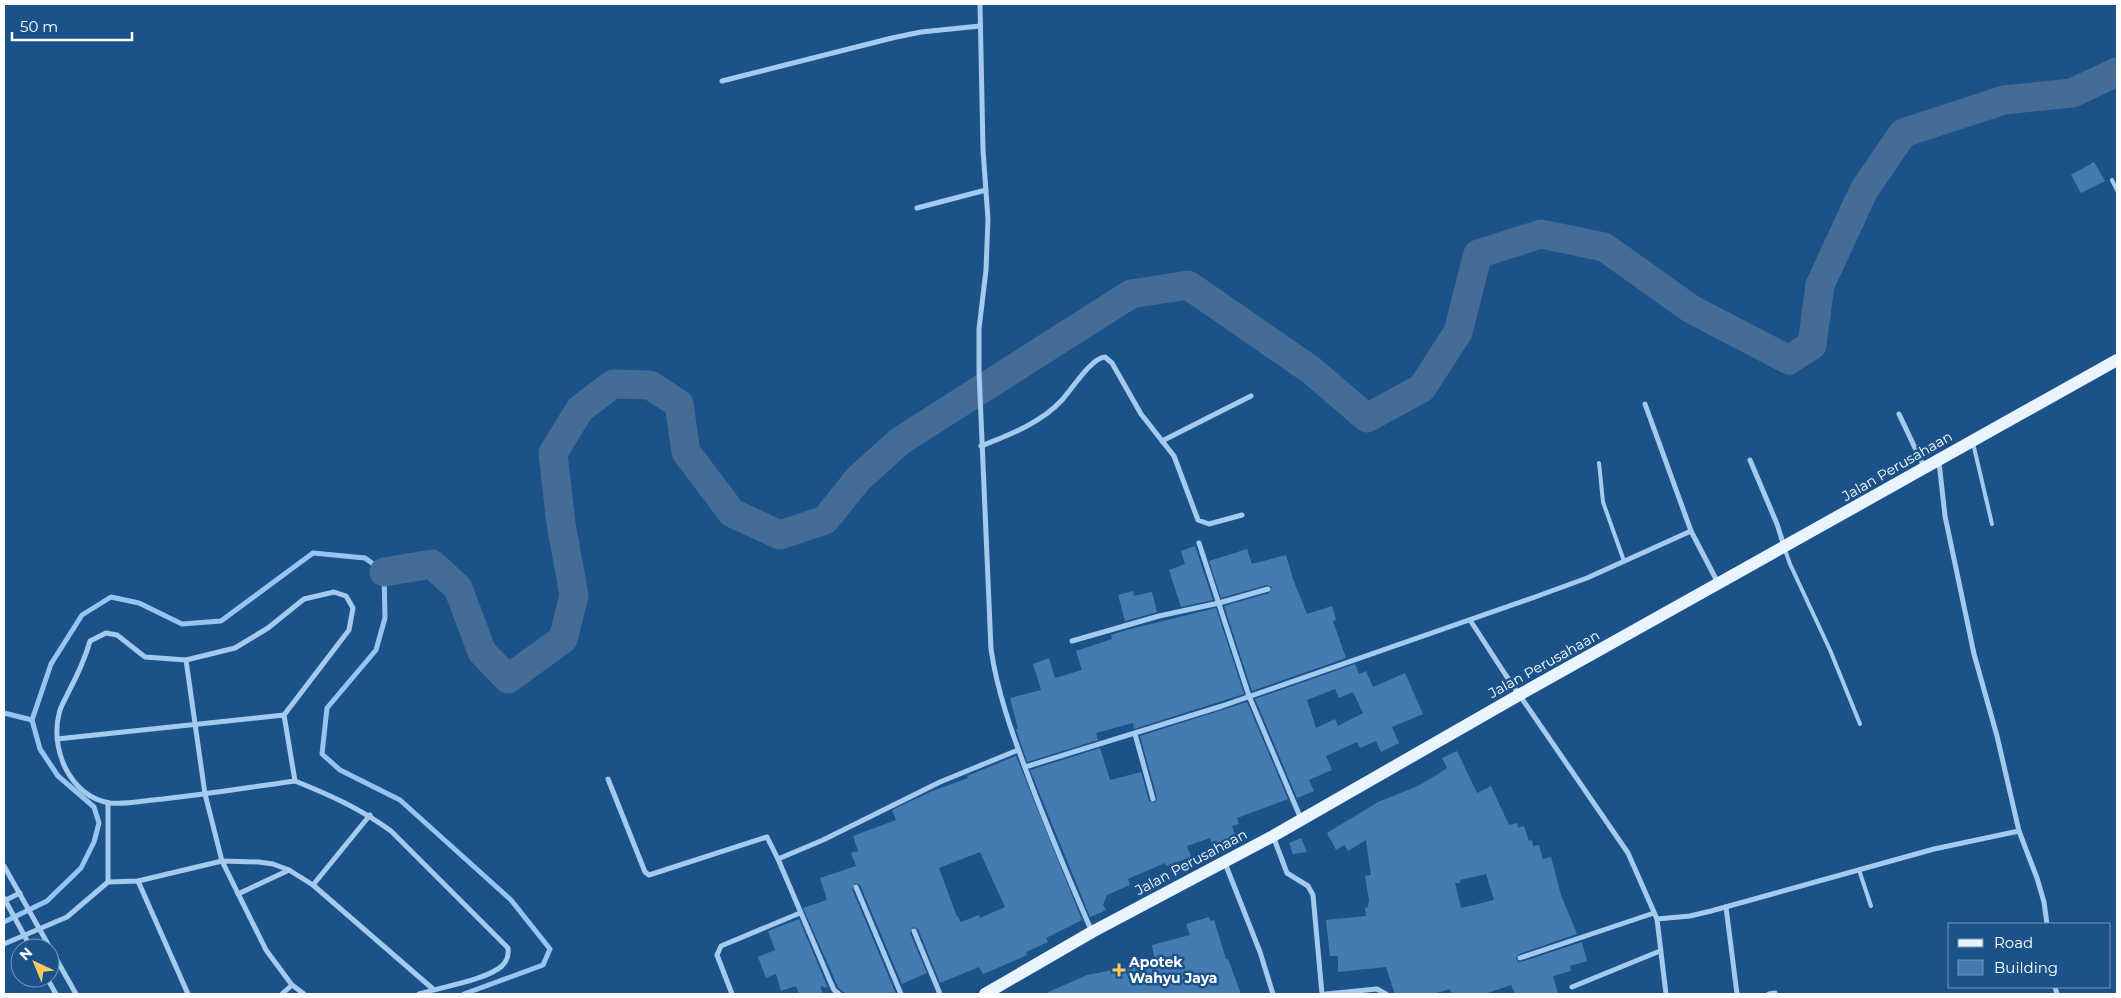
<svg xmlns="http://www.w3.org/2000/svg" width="2121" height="998" font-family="Montserrat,sans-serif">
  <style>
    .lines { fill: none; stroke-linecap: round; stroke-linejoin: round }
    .stream { stroke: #97c5ef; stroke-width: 5 }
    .river { stroke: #456c94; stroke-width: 29 }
    .building { fill: #447cb2; fill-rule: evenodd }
    .lane { stroke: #a4caed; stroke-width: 4 }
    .street { stroke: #a4caed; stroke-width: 5 }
    .primary { stroke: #eaf4ff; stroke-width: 12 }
    .poi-dot { fill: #fec761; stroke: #1b5289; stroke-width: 2 }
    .labels { text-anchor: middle; stroke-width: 5; stroke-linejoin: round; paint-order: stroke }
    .street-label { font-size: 14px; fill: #fff; stroke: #1b5289 }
    .poi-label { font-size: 14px; font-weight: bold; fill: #fff; stroke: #1b5289; text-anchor: start }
  </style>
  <rect width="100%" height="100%" fill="#1b5289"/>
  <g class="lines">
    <!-- stream -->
    <g class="stream">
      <path d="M 4,713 L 32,720"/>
      <path d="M 4,922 L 47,901 L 81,868 L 94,842 L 99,823 L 94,807 L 58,776 L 40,749 L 32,720 L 51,664 L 82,615 L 111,597 L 139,603 L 182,624 L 221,621 L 313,553 L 365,558 L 384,572 L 385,618 L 376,650 L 327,708 L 322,754 L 340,770 L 400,800 L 511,900 L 550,949 L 543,965 L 464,994"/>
    </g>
    <!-- river -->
    <path class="river" d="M 384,572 L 432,564 L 458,588 L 482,652 L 508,679 L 563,639 L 574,595 L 561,524 L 553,453 L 580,409 L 613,384 L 650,385 L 679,404 L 686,452 L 732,513 L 780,535 L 825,520 L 858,479 L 900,441 L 1131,294 L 1188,285 L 1311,370 L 1367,418 L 1422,388 L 1458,332 L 1478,254 L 1541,234 L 1604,247 L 1691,309 L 1789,360 L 1812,345 L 1820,285 L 1864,190 L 1903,133 L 2004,100 L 2072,93 L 2117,72"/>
  </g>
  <!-- building -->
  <g class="building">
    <path d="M 2094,162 L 2105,181 L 2081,193 L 2071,175 Z"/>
    <path d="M 1195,546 L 1213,600 L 1181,607 L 1169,570 L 1185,564 L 1181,551 Z"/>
    <path d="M 1247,549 L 1252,564 L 1286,555 L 1293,579 L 1307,614 L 1332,606 L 1336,620 L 1333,621 L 1346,658 L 1252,691 L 1224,606 L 1269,593 L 1272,587 L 1267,585 L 1221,598 L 1209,561 Z"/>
    <path d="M 1133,591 L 1134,596 L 1152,592 L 1157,612 L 1125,621 L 1118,595 Z"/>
    <path d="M 1216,608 L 1244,694 L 1134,729 L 1133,723 L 1096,733 L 1098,740 L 1027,762 L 1016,729 L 1018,729 L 1010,698 L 1041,690 L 1033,664 L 1049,658 L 1055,678 L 1082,670 L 1076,651 L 1112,639 L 1111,635 L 1127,630 Z"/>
    <path d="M 1355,664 L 1359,674 L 1366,671 L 1373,687 L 1405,673 L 1423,714 L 1392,727 L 1399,743 L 1381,752 L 1376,741 L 1360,748 L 1357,742 L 1326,756 L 1332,770 L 1309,780 L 1314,791 L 1297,798 L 1255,699 ZM 1335,689 L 1339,698 L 1353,692 L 1363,713 L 1338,726 L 1335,719 L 1316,728 L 1307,700 Z"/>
    <path d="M 1247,702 L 1288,799 L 1237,818 L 1239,824 L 1232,826 L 1237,840 L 1213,849 L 1210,838 L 1187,846 L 1191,857 L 1166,866 L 1165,863 L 1128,879 L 1130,885 L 1107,895 L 1103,905 L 1106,910 L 1090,917 L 1030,770 L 1100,748 L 1110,780 L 1141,772 L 1149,801 L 1155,803 L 1157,798 L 1140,736 Z"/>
    <path d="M 1457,751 L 1477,793 L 1491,786 L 1509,825 L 1517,823 L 1518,828 L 1524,826 L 1529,841 L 1532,840 L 1533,846 L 1539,845 L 1543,859 L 1551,857 L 1561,895 L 1577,934 L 1519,954 L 1516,958 L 1518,962 L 1521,962 L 1582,942 L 1587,961 L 1570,966 L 1571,971 L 1553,976 L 1558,994 L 1515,994 L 1511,985 L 1485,994 L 1452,994 L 1450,989 L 1433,994 L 1395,994 L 1386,967 L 1338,972 L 1338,956 L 1330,956 L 1326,920 L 1366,916 L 1365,908 L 1368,907 L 1369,900 L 1365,876 L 1371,875 L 1366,840 L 1348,851 L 1344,845 L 1336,850 L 1327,833 L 1378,802 L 1418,786 L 1438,774 L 1447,768 L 1442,758 ZM 1486,874 L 1494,900 L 1461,908 L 1455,883 L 1460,883 L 1460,880 Z"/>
    <path d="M 1016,756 L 1082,920 L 1046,938 L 1048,942 L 1026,952 L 1027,955 L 1000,967 L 983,974 L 979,967 L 940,983 L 918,929 L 913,927 L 910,933 L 927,973 L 902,984 L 860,885 L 855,883 L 852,889 L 896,994 L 849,994 L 843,992 L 838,987 L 803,908 L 827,900 L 820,878 L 856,866 L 851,853 L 858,851 L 853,836 L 896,820 L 892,810 L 930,792 L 968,778 L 967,776 ZM 980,852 L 1005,907 L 980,918 L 979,915 L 961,922 L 958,916 L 957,917 L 939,868 Z"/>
    <path d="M 1301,838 L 1307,852 L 1293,854 L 1289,843 Z"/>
    <path d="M 1209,917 L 1210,921 L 1214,920 L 1226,959 L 1228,959 L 1241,994 L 1044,994 L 1087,975 L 1155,962 L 1152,945 L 1190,935 L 1186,924 Z"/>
    <path d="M 799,919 L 828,988 L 820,986 L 823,994 L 799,994 L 796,986 L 781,991 L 776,974 L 766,978 L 758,957 L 775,950 L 768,931 Z"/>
  </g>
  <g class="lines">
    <!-- lane -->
    <g class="lane">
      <path d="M 2112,180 L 2117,190"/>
      <path d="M 1973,443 L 1992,524"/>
      <path d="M 1599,463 L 1603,502 L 1624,561"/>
      <path d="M 1785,550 L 1790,564 L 1830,650 L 1860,724"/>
      <path d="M 1859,870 L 1871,906"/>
    </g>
    <!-- street -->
    <g class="street">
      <path d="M 980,4 L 983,150 L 988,219 L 986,270 L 979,329 L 979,371 L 991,649 C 997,691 1012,733 1027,773 C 1047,827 1069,879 1092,932"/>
      <path d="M 722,81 L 892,38 L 921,32 L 980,26"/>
      <path d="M 917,208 L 986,190"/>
      <path d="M 1645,404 L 1691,531"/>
      <path d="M 1899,414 L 1924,467"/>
      <path d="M 1162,441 L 1251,396"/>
      <path d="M 981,446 C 1009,435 1041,423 1062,400 C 1072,389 1091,358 1105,357 L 1112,363 L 1141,414 L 1174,456 L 1198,520 L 1209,524 L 1242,515"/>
      <path d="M 1750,460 L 1777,524 L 1784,546"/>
      <path d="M 1939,462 L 1945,516 L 1974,654 L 1997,736 L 2019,831"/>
      <path d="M 1199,543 L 1249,696 L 1301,819"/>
      <path d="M 1470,620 L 1505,674 L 1628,853 L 1657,919"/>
      <path d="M 1072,641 L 1159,616 L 1219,603 L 1268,589"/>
      <path d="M 186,660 L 205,794 L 222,861 L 266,950 L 292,985 L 304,994"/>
      <path d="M 1135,734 L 1153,799"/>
      <path d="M 57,739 L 284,715 L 295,781 C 251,787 207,794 163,799 C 146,800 127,805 110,803 C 70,797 50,749 59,714 C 60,707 65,700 68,693 C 77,676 85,659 90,641 L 106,633 L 117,635 L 145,657 L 186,660 L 235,648 L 268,628 L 304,599 L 334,592 L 346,596 L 353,608 L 349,630 L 284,715"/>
      <path d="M 1025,767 L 1222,706 L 1535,597 L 1587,578 L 1691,531 L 1718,583"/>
      <path d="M 608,779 L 645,872 L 649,875 L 767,837 L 778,859 L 830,981 L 834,990 L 839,994"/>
      <path d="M 295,781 C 330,795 361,809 391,831 L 508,948 C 509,955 507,961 502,966 C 486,980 441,987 419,994"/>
      <path d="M 108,803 L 108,882"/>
      <path d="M 1273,836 L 1287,873 L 1308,886 L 1313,895 L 1322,994"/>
      <path d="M 778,859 L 823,840 L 940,782 L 1018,750"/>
      <path d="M 1225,863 L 1260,952 L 1273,994"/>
      <path d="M 4,866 L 76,994"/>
      <path d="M 138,881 L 188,994"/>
      <path d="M 313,885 L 370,815"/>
      <path d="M 856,887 L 901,994"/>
      <path d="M 238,894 L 289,870"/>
      <path d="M 4,898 L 31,948"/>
      <path d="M 4,901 L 20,893"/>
      <path d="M 1726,907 L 1737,994"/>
      <path d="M 914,931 L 940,994"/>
      <path d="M 4,944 L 67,917 L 108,882 L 138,881 L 222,861 L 259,862 L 273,864 L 289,870 L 313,885 L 433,989"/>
      <path d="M 1520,958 L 1654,913"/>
      <path d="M 47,978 L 56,994"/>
      <path d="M 1572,987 L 1660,951"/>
      <path d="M 2055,987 L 2057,994"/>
      <path d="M 282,994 L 292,985"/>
      <path d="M 732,994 L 717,955 L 721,946 L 800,913"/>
      <path d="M 1326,994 L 1377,989 L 1386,994"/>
      <path d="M 1666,994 L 1657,919 L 1690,916 L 1711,911 L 1934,849 L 2019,831 L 2037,878 L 2044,902 L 2047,924"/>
      <path d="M 1769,994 L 1775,993"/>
    </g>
    <!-- primary -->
    <path class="primary" d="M 985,994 L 1092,932 L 1273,836 L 1519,695 L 2117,360"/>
  </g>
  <!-- markers -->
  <path class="poi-dot" d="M1116.5 962.5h5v5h5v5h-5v5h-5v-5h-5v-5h5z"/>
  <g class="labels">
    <!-- street labels -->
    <g class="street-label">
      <text transform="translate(1897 466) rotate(-30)" y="5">Jalan Perusahaan</text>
      <text transform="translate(1544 664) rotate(-29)" y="5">Jalan Perusahaan</text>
      <text transform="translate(1191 862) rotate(-28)" y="5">Jalan Perusahaan</text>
    </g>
    <!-- poi labels -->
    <g class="poi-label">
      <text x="1129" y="967">Apotek<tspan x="1129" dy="16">Wahyu Jaya</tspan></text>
    </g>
  </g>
  <!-- border -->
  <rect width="2121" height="998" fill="none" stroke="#ffffff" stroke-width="10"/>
  <!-- legend -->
  <rect x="1948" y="923" width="162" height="65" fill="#1b5289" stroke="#7697b8"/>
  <rect x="1958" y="939" width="25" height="8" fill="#eaf4ff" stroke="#7697b8"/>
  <text x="1994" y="948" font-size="15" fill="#ffffff">Road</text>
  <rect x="1958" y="960" width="25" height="15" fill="#447cb2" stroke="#7697b8"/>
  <text x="1994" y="973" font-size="15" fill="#ffffff">Building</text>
  <!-- north arrow -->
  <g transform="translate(35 963) rotate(316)"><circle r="24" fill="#1b5289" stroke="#7697b8"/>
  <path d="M0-4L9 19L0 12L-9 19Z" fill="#fec761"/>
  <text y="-8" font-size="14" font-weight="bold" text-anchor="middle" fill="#ffffff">N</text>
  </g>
  <!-- scale -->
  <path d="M12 32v8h120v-8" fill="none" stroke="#ffffff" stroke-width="2.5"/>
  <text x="20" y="32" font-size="15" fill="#ffffff" stroke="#1b5289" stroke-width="4" paint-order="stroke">50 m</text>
</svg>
